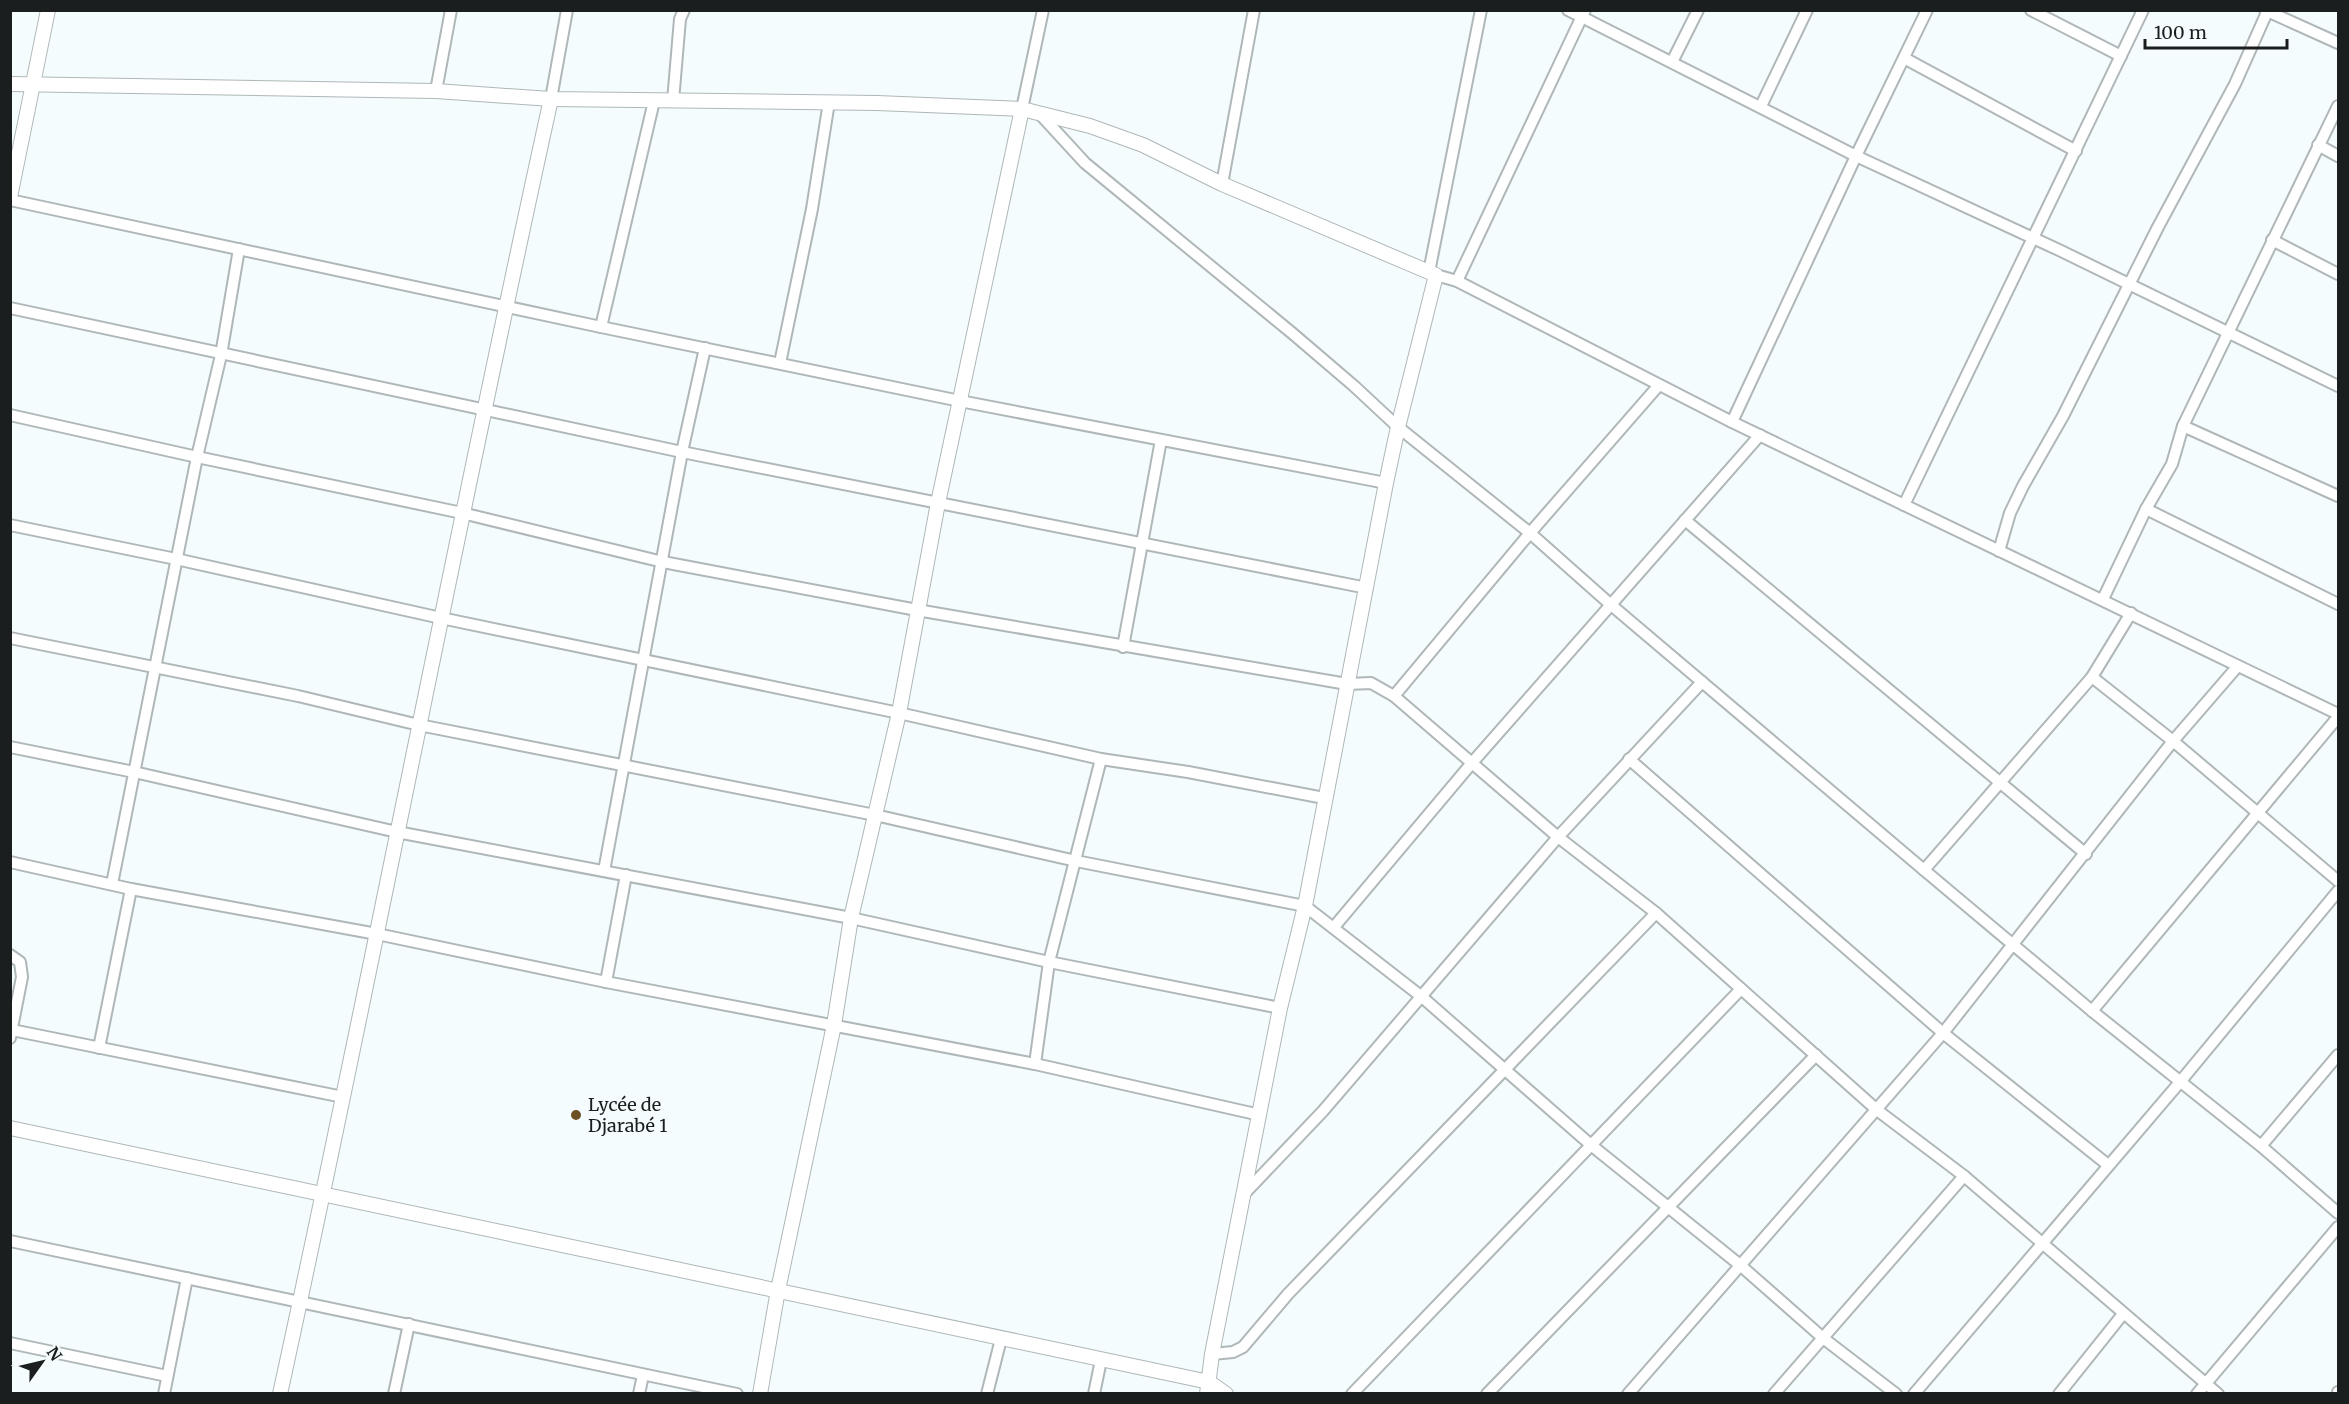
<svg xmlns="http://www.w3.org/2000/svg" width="2349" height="1404" font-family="Merriweather,serif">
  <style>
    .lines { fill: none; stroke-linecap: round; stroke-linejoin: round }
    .street-casing { stroke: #afb7b8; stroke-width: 14 }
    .secondary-casing { stroke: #afb7b8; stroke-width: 16 }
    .street { stroke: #fff; stroke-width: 10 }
    .secondary { stroke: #fff; stroke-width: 14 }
    .poi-dot { fill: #6b5123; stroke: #f4fcfd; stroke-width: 2 }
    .labels { text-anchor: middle; stroke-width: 6; stroke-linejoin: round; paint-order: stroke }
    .poi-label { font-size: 18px; fill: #1b1e1e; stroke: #f4fcfd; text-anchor: start }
  </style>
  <rect width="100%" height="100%" fill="#f4fcfd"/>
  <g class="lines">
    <!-- street casing -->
    <g class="street-casing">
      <g id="street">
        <path d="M 1568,10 L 1856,156 L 2059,250 L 2338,386"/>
        <path d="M 2031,10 L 2121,56"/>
        <path d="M 2265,10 L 2338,43"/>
        <path d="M 1904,58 L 2076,151"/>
        <path d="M 1672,62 L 1698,10"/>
        <path d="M 436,91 L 451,10"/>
        <path d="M 551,99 L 567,10"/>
        <path d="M 673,101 L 680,19 L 684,10"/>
        <path d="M 1761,106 L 1807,10"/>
        <path d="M 1022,109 L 1043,10"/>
        <path d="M 1040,114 L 1085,163 L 1292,333 L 1354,386 L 1398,427 L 1530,533 L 1610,604 L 1924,870 L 2092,1011 L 2261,1146 L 2338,1213"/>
        <path d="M 2318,145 L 2338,156"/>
        <path d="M 1222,184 L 1254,10"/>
        <path d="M 10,200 L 601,327 L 960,401 L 1386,483"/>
        <path d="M 2272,240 L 2338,274"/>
        <path d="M 1429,272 L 1481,10"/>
        <path d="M 1436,275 L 1457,281 L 1732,422 L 2338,714"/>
        <path d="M 1457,281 L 1585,10"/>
        <path d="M 10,308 L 682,452 L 1367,588"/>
        <path d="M 601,327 L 654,101"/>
        <path d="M 780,363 L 812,209 L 829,102"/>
        <path d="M 10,415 L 197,457 L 462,513 L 663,562 L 917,610 L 1347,684 L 1371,683 L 1394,696 L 1558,837 L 1656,913 L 1877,1110 L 1964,1176 L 2218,1394"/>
        <path d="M 1732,422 L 1856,156 L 1927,10"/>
        <path d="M 2183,426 L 2338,496"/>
        <path d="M 1904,505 L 2143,10"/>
        <path d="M 2146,509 L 2338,604"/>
        <path d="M 1685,520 L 2086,854"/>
        <path d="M 10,525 L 176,559 L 441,618 L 899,713 L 1101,759 L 1188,772 L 1324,798"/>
        <path d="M 1999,551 L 2010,513 L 2023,486 L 2063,416 L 2158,227 L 2235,84 L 2268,10"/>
        <path d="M 2103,599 L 2146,509 L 2172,464 L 2183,426 L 2338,106"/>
        <path d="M 2131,613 L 2092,677 L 2173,741 L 2338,881"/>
        <path d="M 10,638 L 298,696 L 419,725 L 875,815 L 1076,861 L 1305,906 L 1422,997 L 1591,1145 L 1740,1265 L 1823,1338 L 1896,1394"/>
        <path d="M 1123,647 L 1161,440"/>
        <path d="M 1394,696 L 1530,533 L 1659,385"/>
        <path d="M 10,747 L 134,772 L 397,832 L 851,918 L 1049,962 L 1280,1008"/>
        <path d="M 1629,759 L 1943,1033 L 2108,1165"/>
        <path d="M 10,862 L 131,889 L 377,934 L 606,982 L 1035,1064 L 1260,1115"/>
        <path d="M 1924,870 L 2092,677"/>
        <path d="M 604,871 L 682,452 L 705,348"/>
        <path d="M 112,884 L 197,457 L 221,355 L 239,249"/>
        <path d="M 1334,927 L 1471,764 L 1760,435"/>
        <path d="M 10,955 L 20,962 L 22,977 L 10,1038"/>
        <path d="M 606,982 L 626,875"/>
        <path d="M 2092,1011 L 2338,717"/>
        <path d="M 12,1030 L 343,1097"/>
        <path d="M 99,1048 L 131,889"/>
        <path d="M 1035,1064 L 1049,962 L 1101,759"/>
        <path d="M 2261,1146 L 2338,1055"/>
        <path d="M 1245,1193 L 1323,1111 L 1558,837 L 1702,682"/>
        <path d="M 10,1241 L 737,1394"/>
        <path d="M 10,1343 L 167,1376"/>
        <path d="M 1212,1354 L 1233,1352 L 1243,1347 L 1288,1294 L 1656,913"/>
        <path d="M 164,1394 L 187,1278"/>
        <path d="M 394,1394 L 409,1324"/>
        <path d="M 639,1394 L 643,1375"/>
        <path d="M 987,1394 L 1001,1339"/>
        <path d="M 1094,1394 L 1101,1360"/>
        <path d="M 1352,1394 L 1741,989"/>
        <path d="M 1487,1394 L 1816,1055"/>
        <path d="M 1628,1394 L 1943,1033 L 2173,741 L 2237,667"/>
        <path d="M 1774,1394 L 1964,1176"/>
        <path d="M 1914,1394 L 2180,1082 L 2338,891"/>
        <path d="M 2059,1394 L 2123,1314"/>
        <path d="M 2197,1394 L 2338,1227"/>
        <path d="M 2338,1394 L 2338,1392"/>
      </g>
    </g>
    <!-- secondary casing -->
    <g class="secondary-casing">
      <g id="secondary">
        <path d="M 10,84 L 436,91 L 551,99 L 877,103 L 1022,109 L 1090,126 L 1143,145 L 1222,184 L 1436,275 L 1398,427 L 1386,483 L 1305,906 L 1280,1008 L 1212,1354 L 1207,1394"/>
        <path d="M 10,197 L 48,10"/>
        <path d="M 10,1128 L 1209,1382 L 1226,1394"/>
        <path d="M 280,1394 C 374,963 456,529 551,99"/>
        <path d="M 760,1394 L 778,1290 L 834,1025 L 851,918 L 899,713 L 938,503 L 1022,109"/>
      </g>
    </g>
    <!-- street -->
    <use href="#street" class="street"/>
    <!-- secondary -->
    <use href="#secondary" class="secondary"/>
  </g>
  <!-- markers -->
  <circle class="poi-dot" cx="576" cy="1115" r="6"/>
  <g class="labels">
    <!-- poi labels -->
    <g class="poi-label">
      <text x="588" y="1111">Lycée de<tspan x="588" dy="21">Djarabé 1</tspan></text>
    </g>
  </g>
  <!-- border -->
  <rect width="2349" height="1404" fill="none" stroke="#1b1e1e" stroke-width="24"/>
  <!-- north arrow -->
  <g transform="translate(42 1362) rotate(56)" stroke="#f4fcfd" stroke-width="4.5" paint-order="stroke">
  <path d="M0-4.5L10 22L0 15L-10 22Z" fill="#1b1e1e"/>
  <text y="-9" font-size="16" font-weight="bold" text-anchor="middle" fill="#1b1e1e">N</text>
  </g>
  <!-- scale -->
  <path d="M2145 39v9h142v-9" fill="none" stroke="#1b1e1e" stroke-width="3"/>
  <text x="2154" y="39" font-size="18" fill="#1b1e1e" stroke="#f4fcfd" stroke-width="4.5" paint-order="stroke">100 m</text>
</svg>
